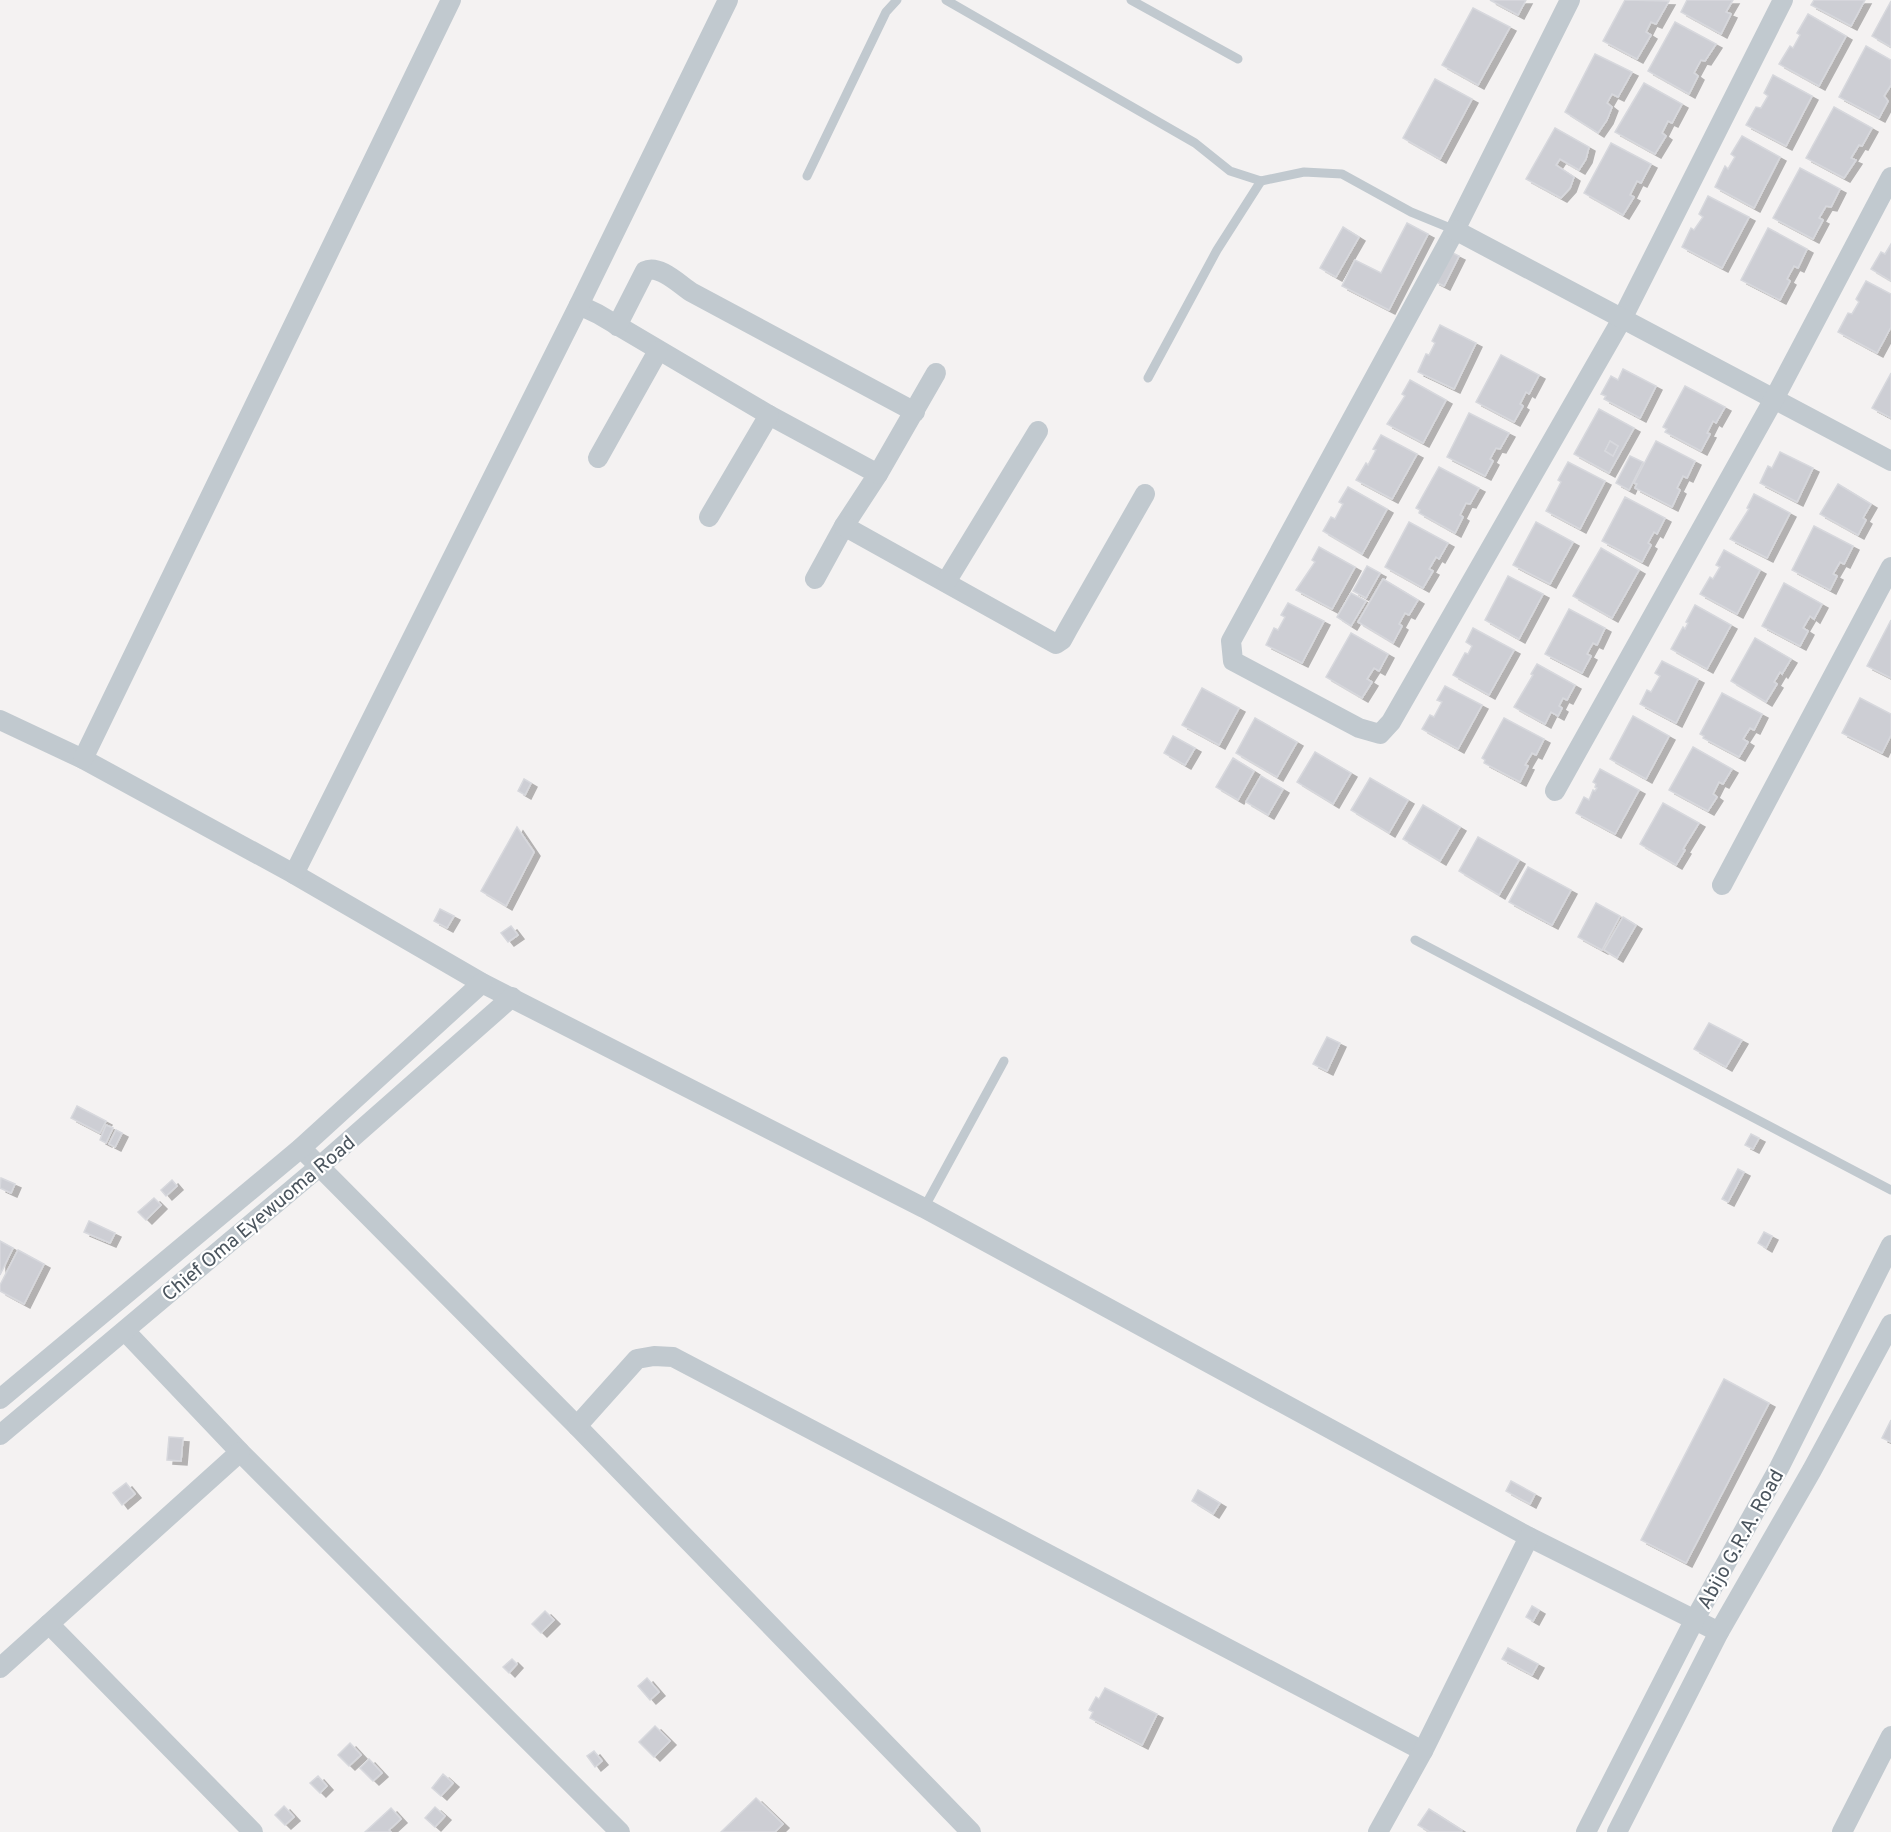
<svg xmlns="http://www.w3.org/2000/svg" width="1891" height="1832" font-family="Overpass,sans-serif">
  <style>
    .building { fill: #cdced4; stroke: #d7d8dd; stroke-width: 1.5; fill-rule: evenodd; filter: url(#shadow) }
    .lines { fill: none; stroke-linecap: round; stroke-linejoin: round }
    .service { stroke: #c1c9cf; stroke-width: 9 }
    .minor { stroke: #c1c9cf; stroke-width: 20 }
    .labels { text-anchor: middle; stroke-width: 4.5; stroke-linejoin: round; paint-order: stroke }
    .street-label { font-size: 20px; fill: #4b555e; stroke: #fff }
  </style>
  <defs>
    <filter id="shadow"><feDropShadow dx="6" dy="4" stdDeviation="0" flood-color="#0004"/></filter>
  </defs>
  <rect width="100%" height="100%" fill="#f4f2f2"/>
  <!-- building -->
  <g class="building">
    <path d="M 1490,0 L 1526,0 L 1518,15 Z"/>
    <path d="M 1625,0 L 1669,1 L 1656,24 L 1651,22 L 1646,32 L 1651,35 L 1637,59 L 1603,41 Z"/>
    <path d="M 1687,0 L 1733,0 L 1726,12 L 1731,14 L 1721,34 L 1681,12 Z"/>
    <path d="M 1814,0 L 1865,0 L 1851,26 L 1811,5 Z"/>
    <path d="M 1891,1 L 1891,47 L 1872,36 Z"/>
    <path d="M 1473,8 L 1510,27 L 1478,85 L 1442,65 Z"/>
    <path d="M 1808,14 L 1846,36 L 1819,86 L 1779,64 L 1790,46 L 1793,48 L 1800,35 L 1797,33 Z"/>
    <path d="M 1675,22 L 1716,44 L 1705,61 L 1701,60 L 1694,73 L 1698,76 L 1689,94 L 1648,71 Z"/>
    <path d="M 1866,46 L 1891,60 L 1891,85 L 1884,96 L 1888,101 L 1879,118 L 1839,97 Z"/>
    <path d="M 1595,54 L 1632,72 L 1618,97 L 1612,94 L 1607,103 L 1612,107 L 1607,120 L 1598,133 L 1565,112 Z"/>
    <path d="M 1773,75 L 1812,96 L 1786,146 L 1746,125 L 1756,107 L 1761,108 L 1768,96 L 1764,93 Z"/>
    <path d="M 1435,79 L 1472,99 L 1440,159 L 1403,138 Z"/>
    <path d="M 1644,83 L 1682,104 L 1672,123 L 1668,121 L 1662,133 L 1666,136 L 1655,154 L 1615,132 Z"/>
    <path d="M 1834,107 L 1872,128 L 1862,146 L 1859,145 L 1851,158 L 1856,160 L 1844,178 L 1806,158 Z"/>
    <path d="M 1555,128 L 1589,147 L 1586,159 L 1579,170 L 1560,159 L 1556,165 L 1574,177 L 1570,188 L 1561,198 L 1526,179 Z"/>
    <path d="M 1742,136 L 1780,157 L 1754,208 L 1715,187 L 1725,166 L 1728,169 L 1735,157 L 1731,154 Z"/>
    <path d="M 1611,143 L 1651,164 L 1641,183 L 1637,181 L 1630,195 L 1634,197 L 1623,215 L 1584,193 Z"/>
    <path d="M 1800,168 L 1840,189 L 1831,207 L 1826,206 L 1819,218 L 1823,220 L 1813,239 L 1773,218 Z"/>
    <path d="M 1708,196 L 1749,217 L 1722,268 L 1682,247 L 1691,228 L 1694,230 L 1703,217 L 1699,214 Z"/>
    <path d="M 1407,223 L 1428,234 L 1389,310 L 1342,286 L 1355,260 L 1381,273 Z"/>
    <path d="M 1343,227 L 1359,237 L 1336,277 L 1320,268 Z"/>
    <path d="M 1768,228 L 1807,249 L 1798,268 L 1794,266 L 1787,279 L 1790,281 L 1780,300 L 1741,280 Z"/>
    <path d="M 1891,244 L 1891,281 L 1871,269 L 1881,252 L 1885,254 Z"/>
    <path d="M 1449,251 L 1459,256 L 1444,286 L 1434,281 Z"/>
    <path d="M 1866,281 L 1891,294 L 1891,327 L 1877,353 L 1838,332 L 1848,313 L 1852,314 L 1859,302 L 1856,299 Z"/>
    <path d="M 1440,325 L 1476,343 L 1454,389 L 1418,372 L 1426,354 L 1429,355 L 1435,343 L 1432,341 Z"/>
    <path d="M 1501,355 L 1539,375 L 1529,394 L 1526,392 L 1520,404 L 1523,406 L 1514,422 L 1476,402 Z"/>
    <path d="M 1623,369 L 1656,386 L 1640,418 L 1604,399 L 1606,396 L 1601,394 L 1611,376 L 1618,380 Z"/>
    <path d="M 1891,373 L 1891,418 L 1872,408 Z"/>
    <path d="M 1410,380 L 1446,400 L 1423,443 L 1387,424 L 1405,396 L 1402,394 Z"/>
    <path d="M 1685,386 L 1725,407 L 1716,423 L 1713,421 L 1707,433 L 1710,434 L 1701,451 L 1665,432 L 1667,429 L 1663,427 Z"/>
    <path d="M 1599,409 L 1634,428 L 1609,473 L 1574,454 ZM 1610,441 L 1618,446 L 1613,456 L 1605,451 Z"/>
    <path d="M 1469,413 L 1509,433 L 1500,449 L 1496,448 L 1490,459 L 1493,461 L 1485,476 L 1447,457 Z"/>
    <path d="M 1381,435 L 1417,454 L 1392,499 L 1356,480 L 1366,463 L 1368,465 L 1376,450 L 1373,449 Z"/>
    <path d="M 1610,441 L 1618,446 L 1613,456 L 1605,451 Z"/>
    <path d="M 1656,441 L 1695,461 L 1687,478 L 1683,476 L 1677,488 L 1680,490 L 1672,507 L 1635,488 L 1637,484 L 1634,483 Z"/>
    <path d="M 1780,452 L 1813,468 L 1797,502 L 1760,483 L 1768,466 L 1772,468 Z"/>
    <path d="M 1630,456 L 1643,462 L 1629,490 L 1616,483 Z"/>
    <path d="M 1568,462 L 1605,481 L 1580,529 L 1546,511 L 1561,482 L 1558,480 Z"/>
    <path d="M 1439,467 L 1479,488 L 1470,504 L 1466,503 L 1460,515 L 1463,517 L 1455,533 L 1419,513 L 1420,510 L 1416,508 Z"/>
    <path d="M 1838,484 L 1871,504 L 1863,518 L 1866,520 L 1858,535 L 1820,514 Z"/>
    <path d="M 1348,487 L 1387,509 L 1362,554 L 1323,531 L 1331,517 L 1335,519 L 1343,504 L 1339,502 Z"/>
    <path d="M 1754,494 L 1790,513 L 1767,558 L 1730,539 L 1749,509 L 1747,508 Z"/>
    <path d="M 1625,497 L 1665,518 L 1657,534 L 1654,532 L 1648,543 L 1651,545 L 1642,562 L 1602,541 Z"/>
    <path d="M 1409,522 L 1448,543 L 1439,559 L 1436,557 L 1429,569 L 1433,571 L 1423,588 L 1385,567 Z"/>
    <path d="M 1536,522 L 1573,542 L 1550,584 L 1513,565 Z"/>
    <path d="M 1814,526 L 1853,546 L 1844,564 L 1840,562 L 1833,574 L 1837,576 L 1830,590 L 1792,570 Z"/>
    <path d="M 1319,547 L 1355,567 L 1332,609 L 1296,590 L 1315,562 L 1312,560 Z"/>
    <path d="M 1601,548 L 1639,570 L 1612,618 L 1573,596 Z"/>
    <path d="M 1724,550 L 1760,570 L 1737,614 L 1700,594 L 1710,577 L 1713,579 L 1720,567 L 1716,565 Z"/>
    <path d="M 1367,566 L 1380,573 L 1366,598 L 1353,591 Z"/>
    <path d="M 1508,576 L 1543,594 L 1519,639 L 1485,620 Z"/>
    <path d="M 1383,579 L 1418,600 L 1409,615 L 1405,613 L 1399,624 L 1402,626 L 1393,643 L 1358,622 Z"/>
    <path d="M 1784,583 L 1822,604 L 1814,619 L 1810,616 L 1803,628 L 1808,631 L 1800,646 L 1762,626 Z"/>
    <path d="M 1351,593 L 1366,601 L 1351,626 L 1337,617 Z"/>
    <path d="M 1288,603 L 1324,621 L 1302,663 L 1266,645 L 1274,628 L 1278,630 L 1285,617 L 1281,615 Z"/>
    <path d="M 1695,605 L 1731,625 L 1707,669 L 1671,649 L 1683,627 L 1685,629 L 1688,623 L 1686,622 Z"/>
    <path d="M 1569,609 L 1605,628 L 1597,645 L 1593,643 L 1587,654 L 1591,656 L 1582,673 L 1545,654 Z"/>
    <path d="M 1891,620 L 1891,678 L 1867,666 Z"/>
    <path d="M 1473,628 L 1514,650 L 1489,695 L 1453,675 L 1465,653 L 1468,654 L 1472,646 L 1466,642 Z"/>
    <path d="M 1351,633 L 1388,654 L 1379,671 L 1374,668 L 1367,679 L 1372,682 L 1362,698 L 1326,677 Z"/>
    <path d="M 1755,638 L 1791,659 L 1782,674 L 1780,672 L 1774,682 L 1777,684 L 1766,702 L 1731,681 Z"/>
    <path d="M 1662,661 L 1698,679 L 1676,723 L 1640,704 L 1647,690 L 1651,692 L 1660,676 L 1655,673 Z"/>
    <path d="M 1537,664 L 1575,685 L 1567,700 L 1563,698 L 1559,706 L 1562,708 L 1558,716 L 1551,712 L 1545,724 L 1514,707 L 1533,675 L 1531,674 Z"/>
    <path d="M 1445,686 L 1482,705 L 1458,749 L 1422,729 L 1430,715 L 1434,717 L 1442,702 L 1437,700 Z"/>
    <path d="M 1202,688 L 1239,708 L 1219,745 L 1182,725 Z"/>
    <path d="M 1722,693 L 1762,714 L 1754,730 L 1750,728 L 1743,739 L 1748,742 L 1739,757 L 1703,738 L 1704,736 L 1700,734 Z"/>
    <path d="M 1860,698 L 1891,714 L 1891,735 L 1882,753 L 1842,733 Z"/>
    <path d="M 1633,716 L 1669,736 L 1646,779 L 1610,759 Z"/>
    <path d="M 1255,718 L 1297,742 L 1277,777 L 1236,753 Z"/>
    <path d="M 1504,718 L 1544,739 L 1536,755 L 1532,753 L 1525,765 L 1528,766 L 1520,782 L 1484,763 L 1485,760 L 1482,758 Z"/>
    <path d="M 1173,736 L 1195,748 L 1185,765 L 1164,753 Z"/>
    <path d="M 1693,747 L 1732,769 L 1723,784 L 1719,782 L 1713,794 L 1717,797 L 1708,811 L 1669,790 Z"/>
    <path d="M 1315,752 L 1351,773 L 1333,804 L 1297,782 Z"/>
    <path d="M 1233,758 L 1254,771 L 1238,800 L 1216,787 Z"/>
    <path d="M 1600,769 L 1639,790 L 1615,834 L 1576,813 L 1584,797 L 1589,800 L 1593,790 L 1595,791 L 1597,788 L 1595,787 L 1596,784 L 1593,782 Z"/>
    <path d="M 1261,776 L 1283,789 L 1268,815 L 1246,802 Z"/>
    <path d="M 1370,778 L 1408,800 L 1389,833 L 1351,810 Z"/>
    <path d="M 524,779 L 531,783 L 525,795 L 518,791 Z"/>
    <path d="M 1663,803 L 1699,823 L 1683,849 L 1685,850 L 1676,865 L 1640,844 Z"/>
    <path d="M 1423,805 L 1460,827 L 1440,861 L 1403,839 Z"/>
    <path d="M 517,827 L 534,852 L 506,906 L 481,891 Z"/>
    <path d="M 1478,837 L 1519,860 L 1499,895 L 1459,871 Z"/>
    <path d="M 1528,867 L 1571,890 L 1552,925 L 1509,902 Z"/>
    <path d="M 1596,903 L 1620,916 L 1602,950 L 1578,937 Z"/>
    <path d="M 440,909 L 454,916 L 447,928 L 434,921 Z"/>
    <path d="M 1623,917 L 1636,925 L 1617,958 L 1604,950 Z"/>
    <path d="M 511,926 L 518,935 L 508,942 L 501,933 Z"/>
    <path d="M 1709,1023 L 1742,1040 L 1726,1067 L 1694,1049 Z"/>
    <path d="M 1327,1037 L 1340,1043 L 1327,1071 L 1313,1064 Z"/>
    <path d="M 77,1106 L 106,1121 L 100,1133 L 71,1118 Z"/>
    <path d="M 106,1125 L 113,1128 L 106,1143 L 100,1140 Z"/>
    <path d="M 116,1130 L 122,1133 L 115,1147 L 109,1144 Z"/>
    <path d="M 1751,1134 L 1759,1138 L 1753,1149 L 1745,1145 Z"/>
    <path d="M 1738,1169 L 1744,1172 L 1728,1202 L 1722,1199 Z"/>
    <path d="M 1,1178 L 15,1184 L 11,1193 L 0,1188 Z"/>
    <path d="M 172,1180 L 177,1186 L 166,1196 L 161,1190 Z"/>
    <path d="M 154,1198 L 161,1205 L 146,1220 L 138,1212 Z"/>
    <path d="M 89,1221 L 115,1233 L 110,1243 L 84,1232 Z"/>
    <path d="M 1764,1232 L 1772,1236 L 1766,1248 L 1758,1243 Z"/>
    <path d="M 0,1241 L 13,1248 L 0,1275 Z"/>
    <path d="M 18,1250 L 44,1264 L 24,1304 L 0,1291 L 0,1285 Z"/>
    <path d="M 1724,1379 L 1769,1403 L 1686,1563 L 1641,1540 Z"/>
    <path d="M 1891,1420 L 1891,1442 L 1882,1438 Z"/>
    <path d="M 169,1437 L 183,1438 L 181,1461 L 167,1460 Z"/>
    <path d="M 1511,1481 L 1535,1494 L 1530,1504 L 1506,1491 Z"/>
    <path d="M 126,1483 L 135,1494 L 122,1505 L 113,1493 Z"/>
    <path d="M 1198,1490 L 1220,1503 L 1213,1514 L 1192,1501 Z"/>
    <path d="M 1532,1606 L 1539,1610 L 1533,1621 L 1526,1617 Z"/>
    <path d="M 545,1611 L 554,1620 L 541,1633 L 532,1624 Z"/>
    <path d="M 1508,1648 L 1538,1664 L 1532,1675 L 1502,1659 Z"/>
    <path d="M 512,1659 L 517,1664 L 509,1673 L 503,1667 Z"/>
    <path d="M 647,1678 L 659,1692 L 650,1700 L 638,1686 Z"/>
    <path d="M 1105,1688 L 1157,1714 L 1142,1745 L 1090,1718 L 1093,1712 L 1089,1710 L 1096,1697 L 1099,1699 Z"/>
    <path d="M 655,1726 L 670,1741 L 654,1757 L 639,1742 Z"/>
    <path d="M 350,1743 L 361,1755 L 349,1766 L 338,1755 Z"/>
    <path d="M 594,1751 L 602,1761 L 595,1767 L 587,1756 Z"/>
    <path d="M 369,1759 L 382,1773 L 373,1781 L 360,1768 Z"/>
    <path d="M 443,1774 L 453,1783 L 441,1796 L 432,1788 Z"/>
    <path d="M 318,1776 L 327,1786 L 320,1793 L 310,1783 Z"/>
    <path d="M 756,1798 L 783,1824 L 775,1832 L 721,1832 Z"/>
    <path d="M 284,1806 L 294,1817 L 285,1825 L 275,1815 Z"/>
    <path d="M 435,1807 L 445,1816 L 435,1827 L 425,1818 Z"/>
    <path d="M 391,1808 L 401,1819 L 389,1830 L 391,1832 L 365,1832 Z"/>
    <path d="M 1429,1809 L 1462,1830 L 1461,1832 L 1430,1832 L 1418,1825 Z"/>
  </g>
  <g class="lines">
    <!-- service -->
    <g class="service">
      <path d="M 946,0 L 1195,143 L 1230,171 L 1261,181 L 1304,172 L 1342,174 L 1411,212 L 1455,230"/>
      <path d="M 1131,0 L 1238,59"/>
      <path d="M 807,176 L 886,12 L 897,0"/>
      <path d="M 1148,378 L 1217,250 L 1261,181"/>
      <path d="M 1415,940 L 1891,1190"/>
      <path d="M 924,1208 L 1004,1061"/>
    </g>
    <!-- minor -->
    <g class="minor">
      <path d="M 1570,0 L 1455,230 L 1231,641 L 1233,661 L 1359,728 L 1380,734 L 1391,722 L 1622,319 L 1783,0"/>
      <path d="M 1455,230 L 1891,461"/>
      <path d="M 579,305 L 598,314 L 769,415 L 878,474 L 844,526 L 815,579"/>
      <path d="M 617,326 L 645,271 C 659,264 679,284 691,292 L 915,412"/>
      <path d="M 598,458 L 658,351"/>
      <path d="M 878,474 L 936,373"/>
      <path d="M 709,517 L 769,415"/>
      <path d="M 844,526 L 1056,644 L 1062,640 L 1068,629 L 1145,494"/>
      <path d="M 946,582 L 1038,431"/>
      <path d="M 0,720 L 83,759 L 294,874 L 482,983 L 924,1208 L 1529,1537 L 1719,1632"/>
      <path d="M 83,759 L 451,0"/>
      <path d="M 1555,791 L 1774,399 L 1891,177"/>
      <path d="M 294,874 L 579,305 L 728,0"/>
      <path d="M 1722,885 L 1891,567"/>
      <path d="M 301,1148 L 577,1426 L 971,1832"/>
      <path d="M 125,1331 L 240,1452 L 620,1832"/>
      <path d="M 0,1399 L 301,1148 L 482,983"/>
      <path d="M 577,1426 L 637,1359 L 654,1356 L 673,1357 L 1423,1751"/>
      <path d="M 0,1435 L 319,1167 L 512,997"/>
      <path d="M 49,1624 L 253,1832"/>
      <path d="M 0,1668 L 240,1452"/>
      <path d="M 1378,1832 L 1423,1751 L 1529,1537"/>
      <path d="M 1586,1832 L 1695,1619 L 1779,1468 L 1891,1245"/>
      <path d="M 1617,1832 L 1719,1632 L 1812,1470 L 1891,1324"/>
      <path d="M 1842,1832 L 1891,1736"/>
    </g>
  </g>
  <g class="labels">
    <!-- street labels -->
    <g class="street-label">
      <text transform="translate(258 1218) rotate(-40)" y="7">Chief Oma Eyewuoma Road</text>
      <text transform="translate(1740 1539) rotate(-61)" y="7">Abijo G.R.A. Road</text>
    </g>
  </g>
</svg>
